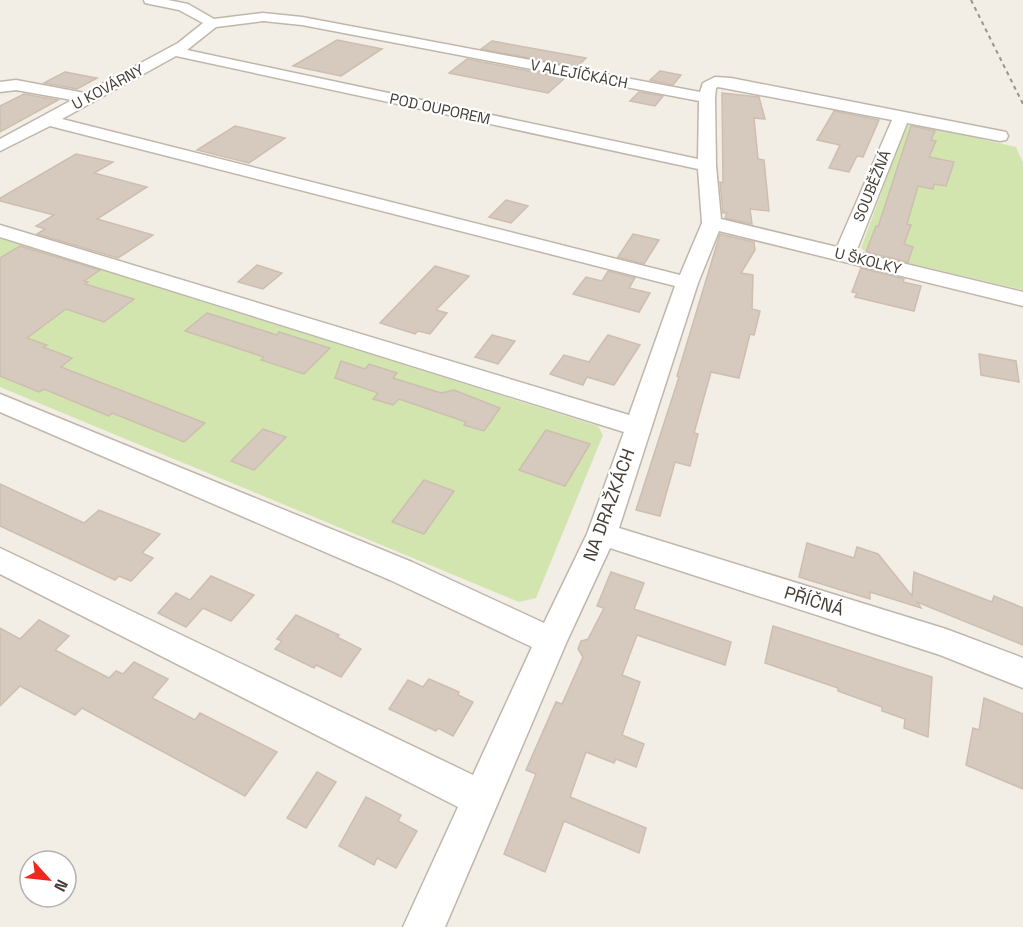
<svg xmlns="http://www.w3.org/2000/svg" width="1023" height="927" font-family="'Space Grotesk',sans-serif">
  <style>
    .green { fill: #d2e5af }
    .building { fill: #d6cabe; stroke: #cdbeaf; stroke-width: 1.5 }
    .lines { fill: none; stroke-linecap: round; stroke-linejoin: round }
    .minor-casing { stroke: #c0b6ab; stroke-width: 3 }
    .minor { fill: #fff; fill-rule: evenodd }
    .rail { stroke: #949494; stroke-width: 2; stroke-dasharray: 4 4; stroke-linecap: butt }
    .labels { text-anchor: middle; stroke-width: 4.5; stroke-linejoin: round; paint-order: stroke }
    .far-street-label { font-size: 15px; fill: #443c35; stroke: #fff }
    .street-label { font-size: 18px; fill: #443c35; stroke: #fff }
  </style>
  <rect width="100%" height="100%" fill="#f2ede5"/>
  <!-- green -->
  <g class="green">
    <path d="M 917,124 L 1016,147 L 1023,163 L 1023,290 L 869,254 L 861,248 L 906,126 Z"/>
    <path d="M 0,238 L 598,426 L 603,435 L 536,598 L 519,602 L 0,387 Z"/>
  </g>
  <!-- building -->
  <g class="building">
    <path d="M 337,40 L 382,49 L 341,76 L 293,66 Z"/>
    <path d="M 492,41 L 586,58 L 577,67 L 481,49 Z"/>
    <path d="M 467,59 L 565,78 L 548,93 L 449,73 Z"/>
    <path d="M 660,71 L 681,75 L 673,85 L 650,80 Z"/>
    <path d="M 65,72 L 97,78 L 77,89 L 44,83 Z"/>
    <path d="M 639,92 L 663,96 L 655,106 L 630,101 Z"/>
    <path d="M 722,93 L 759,97 L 765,119 L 754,118 L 758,159 L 764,160 L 769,211 L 750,209 L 752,224 L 725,218 L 727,213 L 723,213 L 720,182 L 723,183 Z"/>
    <path d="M 24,94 L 58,100 L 0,132 L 0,106 Z"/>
    <path d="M 834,111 L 879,120 L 863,157 L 857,156 L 849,172 L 829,168 L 840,145 L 817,140 Z"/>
    <path d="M 235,126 L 285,138 L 249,163 L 197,150 Z"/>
    <path d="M 911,126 L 935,131 L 931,140 L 936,141 L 929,157 L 954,162 L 946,186 L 934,184 L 933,189 L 918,186 L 907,224 L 911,225 L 904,244 L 913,247 L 908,262 L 866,252 L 876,226 L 878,227 Z"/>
    <path d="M 76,154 L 113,162 L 94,173 L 147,187 L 97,219 L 153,235 L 118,258 L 37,234 L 45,229 L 36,226 L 54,215 L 0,201 L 0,198 Z"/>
    <path d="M 506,200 L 528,206 L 511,223 L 489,217 Z"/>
    <path d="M 633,234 L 659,240 L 644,264 L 618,257 Z"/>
    <path d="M 720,234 L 754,242 L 755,250 L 741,273 L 753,275 L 752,309 L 760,311 L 754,335 L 750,334 L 739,378 L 711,372 L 694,433 L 698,434 L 690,466 L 675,462 L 660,516 L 636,510 L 679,377 L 677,376 Z"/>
    <path d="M 20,246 L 100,270 L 84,281 L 88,282 L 85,284 L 134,299 L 104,322 L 66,309 L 27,338 L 47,345 L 43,347 L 72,358 L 61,367 L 205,423 L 184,442 L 112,413 L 109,416 L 44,389 L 39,392 L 0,376 L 0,258 Z"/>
    <path d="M 257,265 L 282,273 L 263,289 L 238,282 Z"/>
    <path d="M 435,266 L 469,276 L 436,310 L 447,313 L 430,334 L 418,331 L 415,334 L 380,323 Z"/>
    <path d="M 861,268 L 904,279 L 903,282 L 921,286 L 914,311 L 855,297 L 857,293 L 852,292 Z"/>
    <path d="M 608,271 L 635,278 L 629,288 L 650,293 L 639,312 L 573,294 L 586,277 L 602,281 Z"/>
    <path d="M 207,313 L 277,335 L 279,332 L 330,348 L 304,374 L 261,360 L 264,357 L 185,331 Z"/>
    <path d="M 492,335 L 515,341 L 498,364 L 475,357 Z"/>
    <path d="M 608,335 L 640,345 L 614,385 L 587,377 L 583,385 L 550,374 L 564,355 L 589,362 Z"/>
    <path d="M 979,354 L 1016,361 L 1019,382 L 981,375 Z"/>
    <path d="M 341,361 L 365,369 L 369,364 L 397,373 L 393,378 L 441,393 L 454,390 L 500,408 L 484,431 L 464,425 L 466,422 L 399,399 L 393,405 L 373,399 L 378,393 L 335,378 Z"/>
    <path d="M 263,429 L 286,437 L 254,470 L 231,461 Z"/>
    <path d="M 546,430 L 590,444 L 565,486 L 519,470 Z"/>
    <path d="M 424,480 L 454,491 L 424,534 L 392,522 Z"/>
    <path d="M 0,484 L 84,523 L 99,510 L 160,534 L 142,553 L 153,558 L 131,581 L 119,576 L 115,580 L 0,526 Z"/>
    <path d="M 807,543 L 854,558 L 857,547 L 878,554 L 912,596 L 914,572 L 992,602 L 994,596 L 1023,608 L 1023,645 L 917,602 L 921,608 L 870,592 L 870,599 L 799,577 Z"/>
    <path d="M 611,572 L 644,583 L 634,609 L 731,642 L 725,665 L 637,635 L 622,675 L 640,682 L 622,735 L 644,744 L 636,767 L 616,759 L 614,763 L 586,752 L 570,797 L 646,828 L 639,853 L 564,821 L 545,872 L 504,854 L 536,774 L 526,770 L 556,702 L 562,704 L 583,657 L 578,649 L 581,641 L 588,639 L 604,608 L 597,606 Z"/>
    <path d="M 211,576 L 254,595 L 231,621 L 203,608 L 186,627 L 158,613 L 176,593 L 190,600 Z"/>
    <path d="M 296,615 L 339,635 L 337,637 L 361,649 L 341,677 L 316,665 L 314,668 L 275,649 L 282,641 L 277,639 Z"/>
    <path d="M 39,620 L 69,636 L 55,650 L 109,678 L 116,671 L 123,674 L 134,662 L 168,679 L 152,698 L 195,720 L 200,713 L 277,752 L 245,796 L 82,708 L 75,715 L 20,686 L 0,706 L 0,628 L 20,639 Z"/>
    <path d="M 773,626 L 932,677 L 928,737 L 904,728 L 905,719 L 882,711 L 882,707 L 838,691 L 838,688 L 765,663 Z"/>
    <path d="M 429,679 L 459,692 L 458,695 L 473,702 L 453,736 L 438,728 L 436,731 L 389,709 L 408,680 L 423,687 Z"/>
    <path d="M 984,698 L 1023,714 L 1023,789 L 966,765 L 973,728 L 979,730 Z"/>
    <path d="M 317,772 L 336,782 L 306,828 L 287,818 Z"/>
    <path d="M 366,797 L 401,815 L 398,821 L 417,831 L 396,868 L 377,858 L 374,865 L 339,846 Z"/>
  </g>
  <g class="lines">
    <!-- minor casing -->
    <g class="minor-casing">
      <path id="minor" d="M 144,0 L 168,0 L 188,4 L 214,19 L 263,13 L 302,17 L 700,92 L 703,83 L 715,77 L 731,78 L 1006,132 L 1008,136 L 1006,140 L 1000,141 L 907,123 L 856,252 L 1023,292 L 1023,306 L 719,231 L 698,283 L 619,528 L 946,629 L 1023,658 L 1023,688 L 940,655 L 610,548 L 567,641 L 445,927 L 403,927 L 458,807 L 0,574 L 0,548 L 473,775 L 532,647 L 390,580 L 0,412 L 0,394 L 412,562 L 544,623 L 587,534 L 624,432 L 0,237 L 0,225 L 629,415 L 675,286 L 50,126 L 0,151 L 0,139 L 72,100 L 16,90 L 0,92 L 0,82 L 16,80 L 85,93 L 178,43 L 203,23 L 179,10 L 145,3 ZM 263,21 L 302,25 L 699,101 L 698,159 L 187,50 L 216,27 ZM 176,56 L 698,169 L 702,223 L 680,275 L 62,119 ZM 718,87 L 892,120 L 837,247 L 721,219 L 716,166 L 715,98 L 716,88 Z"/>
    </g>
    <!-- minor -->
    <use href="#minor" class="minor"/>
    <!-- rail -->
    <path class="rail" d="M 971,0 L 1023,104"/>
  </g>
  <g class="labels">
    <!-- far-street labels -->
    <g class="far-street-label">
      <text transform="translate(579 74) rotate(11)" y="5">V ALEJÍČKÁCH</text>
      <text transform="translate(108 87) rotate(-28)" y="5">U KOVÁRNY</text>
      <text transform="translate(440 109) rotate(12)" y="5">POD OUPOREM</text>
      <text transform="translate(872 186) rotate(-68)" y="5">SOUBĚŽNÁ</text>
      <text transform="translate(868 261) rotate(14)" y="5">U ŠKOLKY</text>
    </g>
    <!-- street labels -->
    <g class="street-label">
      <text transform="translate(609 505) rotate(-70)" y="6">NA DRAŽKÁCH</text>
      <text transform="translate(814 601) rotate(17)" y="6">PŘÍČNÁ</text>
    </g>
  </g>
  <!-- north arrow -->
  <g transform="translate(48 879) rotate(117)"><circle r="28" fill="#ffffff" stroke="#b4b1ae" stroke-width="1.5"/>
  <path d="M0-4.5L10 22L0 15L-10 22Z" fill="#f1271d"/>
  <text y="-9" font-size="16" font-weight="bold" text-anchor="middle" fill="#443c35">N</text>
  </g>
</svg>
